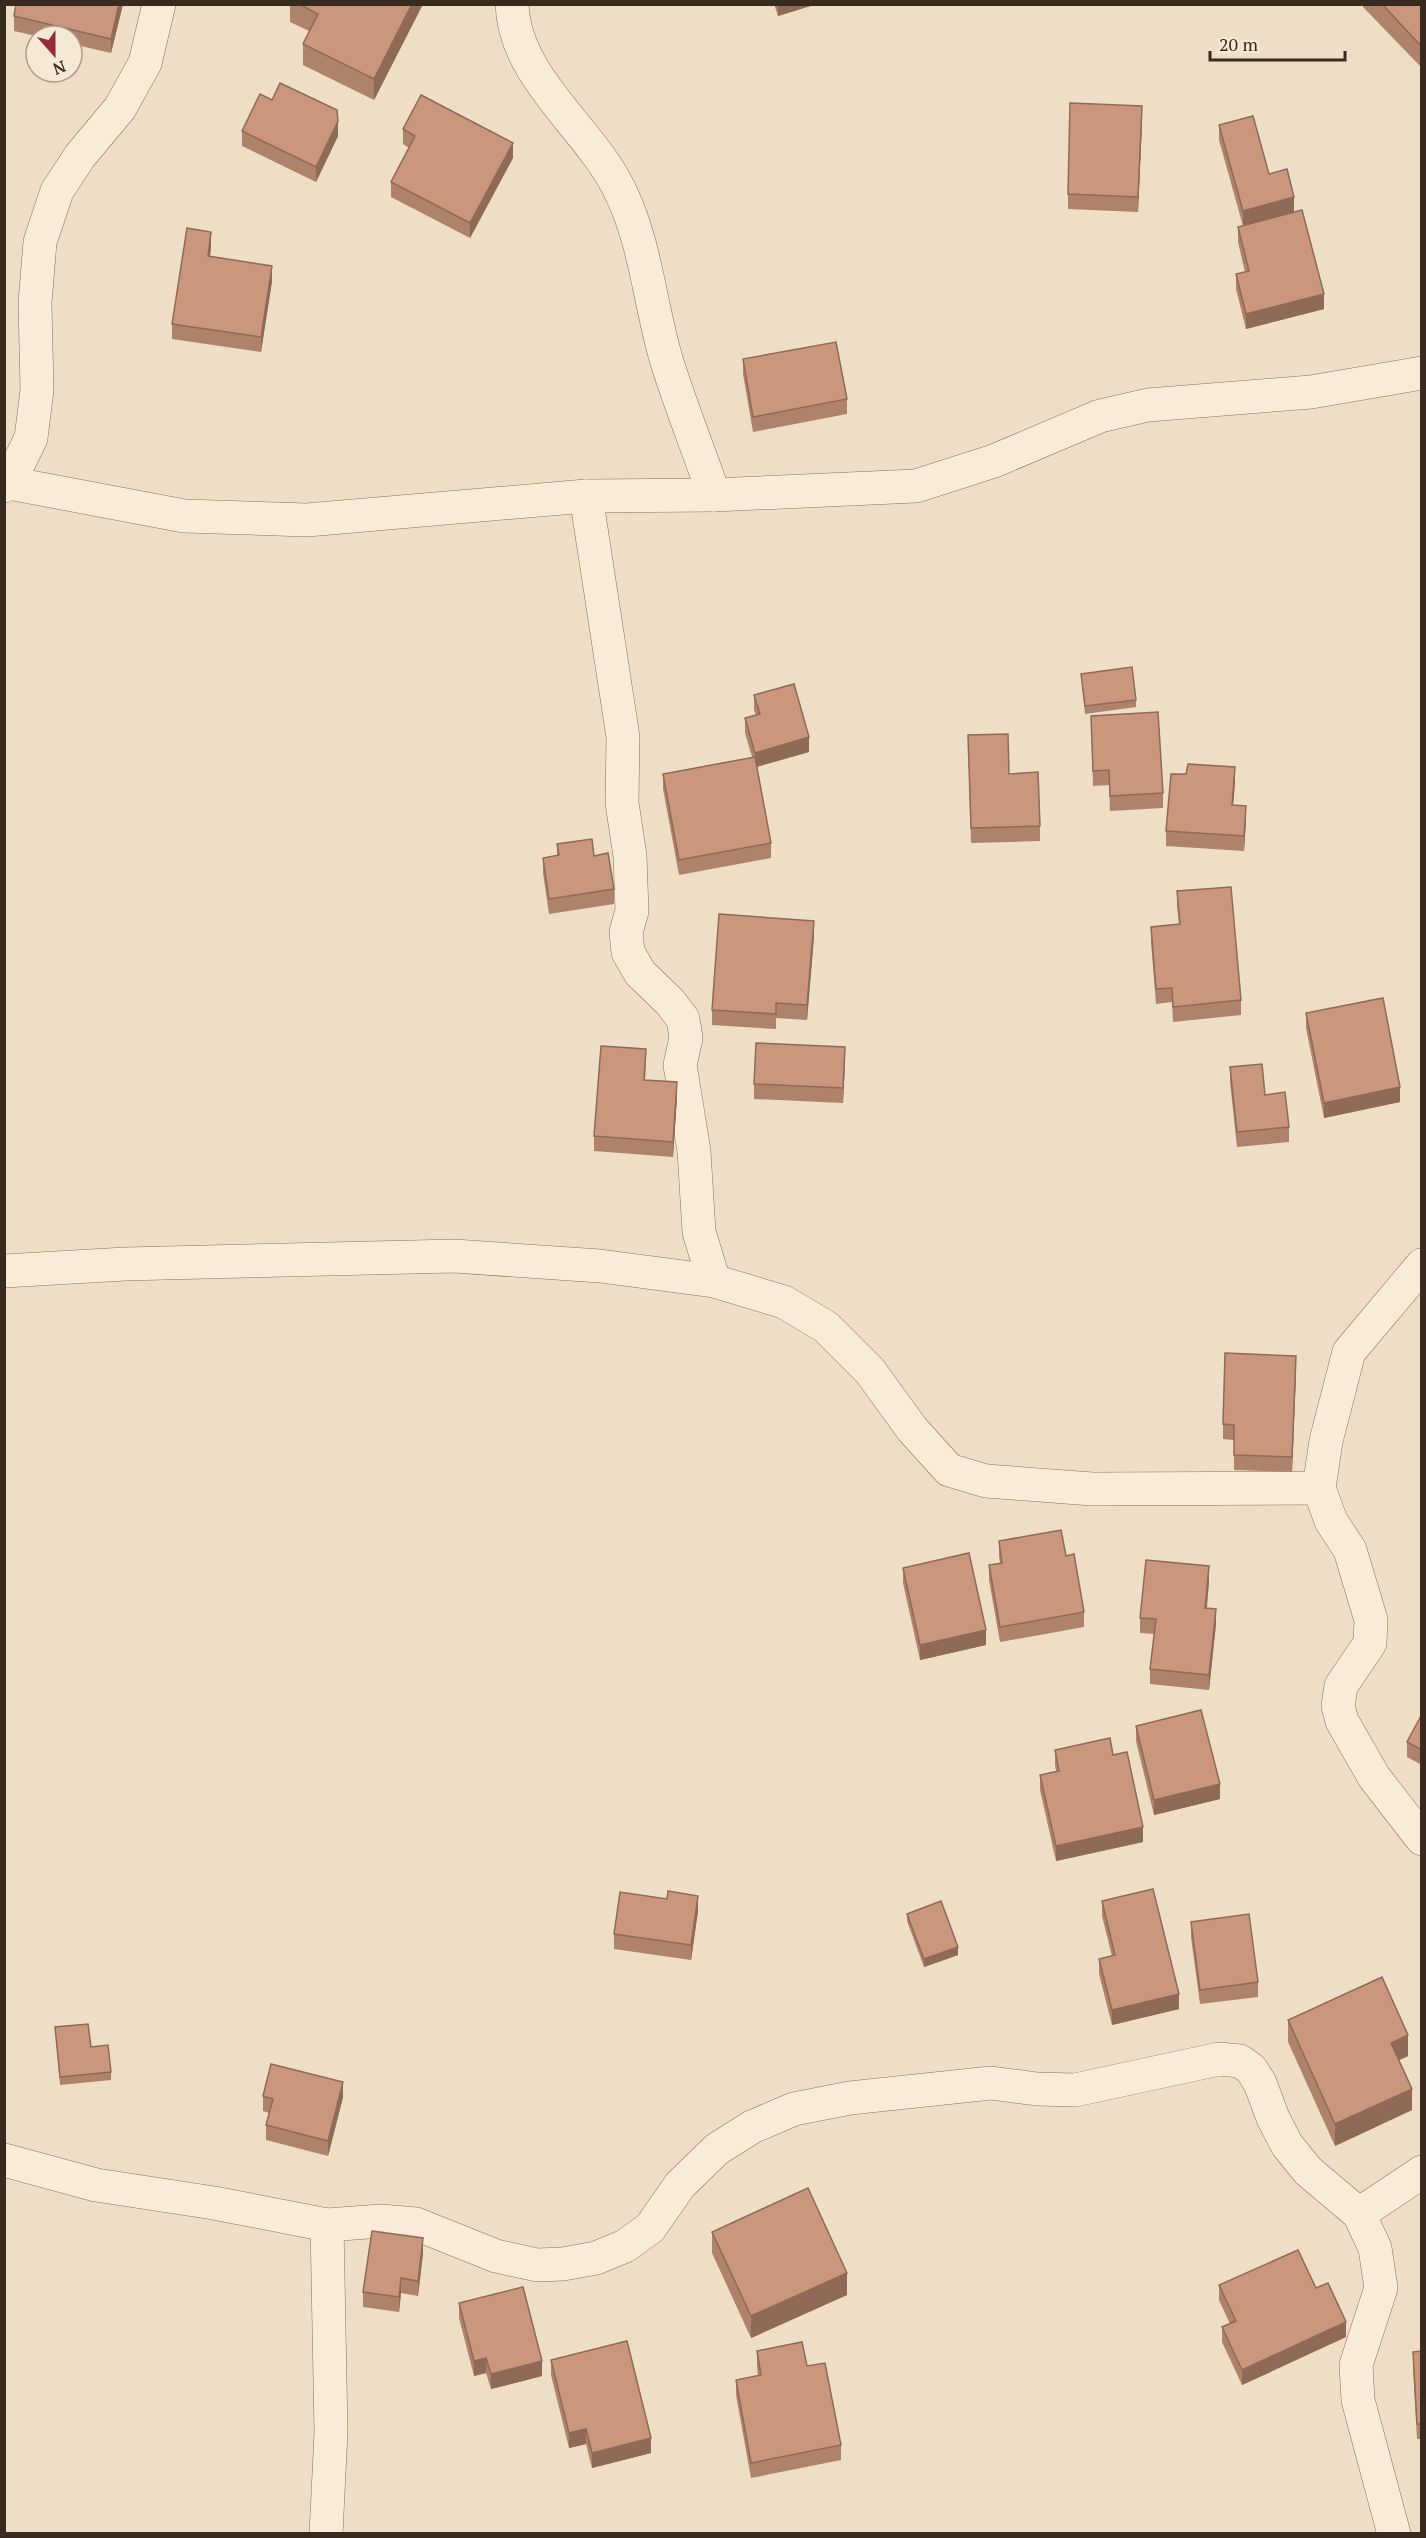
<svg xmlns="http://www.w3.org/2000/svg" width="1426" height="2538" font-family="'PT Serif',serif">
  <style>
    .lines { fill: none; stroke-linecap: round; stroke-linejoin: round }
    .minor-casing { stroke: #89705b; stroke-width: 34 }
    .minor { stroke: #f8ecd9; stroke-width: 33 }
    .wall { fill: #af826b }
    .shaded-wall { fill: #8e6a57 }
    .building { fill: #cb977c; stroke: #8e6a57; stroke-width: 1.5 }
  </style>
  <rect width="100%" height="100%" fill="#eedec5"/>
  <g class="lines">
    <!-- minor casing -->
    <g class="minor-casing">
      <g id="minor">
        <path d="M 512,4 C 514,75 585,125 616,183 C 646,238 649,303 667,362 C 681,407 699,451 714,495"/>
        <path d="M 9,483 L 31,438 L 37,390 L 35,303 L 40,242 L 57,191 L 80,156 L 120,108 L 145,63 L 159,4"/>
        <path d="M 4,486 L 9,483 L 184,516 L 307,520 L 586,496 L 714,495 L 916,486 L 994,461 L 1100,416 L 1148,405 L 1311,392 L 1422,373"/>
        <path d="M 586,496 L 623,737 L 622,803 L 630,856 L 632,911 L 626,932 L 628,952 L 640,973 L 670,1002 L 683,1019 L 686,1038 L 680,1065 L 694,1151 L 699,1232 L 714,1281"/>
        <path d="M 1422,1265 L 1349,1352 L 1326,1441 L 1319,1488 L 1331,1521 L 1350,1550 L 1371,1620 L 1370,1643 L 1341,1686 L 1338,1706 L 1342,1721 L 1374,1777 L 1422,1839"/>
        <path d="M 4,1271 L 125,1264 L 454,1256 L 600,1266 L 714,1281 L 784,1302 L 826,1327 L 870,1371 L 912,1429 L 949,1470 L 986,1481 L 1092,1489 L 1319,1488"/>
        <path d="M 4,2160 L 96,2185 L 214,2203 L 327,2225 L 381,2221 L 416,2224 L 496,2256 L 537,2265 L 563,2264 L 596,2258 L 625,2246 L 650,2228 L 680,2185 L 717,2149 L 752,2127 L 794,2109 L 850,2098 L 991,2083 L 1037,2089 L 1075,2090 L 1219,2059 L 1240,2061 L 1251,2069 L 1260,2083 L 1273,2118 L 1287,2145 L 1308,2171 L 1359,2214 L 1375,2248 L 1381,2288 L 1356,2365 L 1358,2400 L 1394,2534"/>
        <path d="M 1359,2214 L 1422,2172"/>
        <path d="M 326,2534 L 331,2432 L 327,2225"/>
      </g>
    </g>
    <!-- minor -->
    <use href="#minor" class="minor"/>
  </g>
  <!-- wall -->
  <g class="wall">
    <path d="M 16,4 L 123,4 L 111,53 L 72,44 L 72,36 L 36,36 L 14,31 L 14,16 Z"/>
    <path d="M 290,4 L 423,4 L 374,100 L 303,65 L 303,44 L 309,31 L 290,22 Z"/>
    <path d="M 774,4 L 817,4 L 778,16 Z"/>
    <path d="M 1363,4 L 1422,4 L 1422,68 L 1363,7 Z"/>
    <path d="M 1142,121 L 1138,212 L 1068,209 L 1068,194 Z"/>
    <path d="M 1219,125 L 1269,174 L 1294,212 L 1324,309 L 1246,329 L 1236,289 L 1236,274 L 1245,272 L 1238,242 L 1238,227 L 1243,226 L 1219,140 Z"/>
    <path d="M 403,129 L 513,158 L 470,238 L 391,197 L 391,182 L 409,148 L 403,144 Z"/>
    <path d="M 242,131 L 338,136 L 316,182 L 242,146 Z"/>
    <path d="M 211,247 L 210,256 L 272,281 L 261,352 L 172,339 L 172,324 Z"/>
    <path d="M 743,359 L 847,399 L 847,414 L 753,432 L 743,374 Z"/>
    <path d="M 1081,674 L 1136,700 L 1136,707 L 1085,714 Z"/>
    <path d="M 754,695 L 809,752 L 757,767 L 771,843 L 771,858 L 679,875 L 663,789 L 663,774 L 752,757 L 745,733 L 745,718 L 756,715 L 754,710 Z"/>
    <path d="M 1091,716 L 1163,793 L 1163,808 L 1110,811 L 1109,785 L 1093,786 Z"/>
    <path d="M 968,735 L 1009,774 L 1040,826 L 1040,841 L 971,843 Z"/>
    <path d="M 1235,782 L 1233,805 L 1246,821 L 1244,851 L 1166,846 L 1166,831 Z"/>
    <path d="M 557,844 L 594,856 L 614,889 L 614,904 L 549,914 L 543,873 L 543,858 L 557,855 Z"/>
    <path d="M 1177,891 L 1241,1000 L 1241,1015 L 1173,1022 L 1172,1002 L 1156,1004 L 1151,942 L 1151,927 L 1179,924 L 1177,906 Z"/>
    <path d="M 814,936 L 807,1020 L 776,1018 L 776,1029 L 712,1025 L 712,1010 Z"/>
    <path d="M 1306,1013 L 1400,1102 L 1324,1118 L 1306,1028 Z"/>
    <path d="M 845,1062 L 843,1103 L 754,1099 L 754,1084 Z"/>
    <path d="M 646,1064 L 645,1080 L 677,1097 L 673,1157 L 594,1151 L 594,1136 Z"/>
    <path d="M 1230,1067 L 1265,1095 L 1289,1127 L 1289,1142 L 1237,1147 L 1230,1082 Z"/>
    <path d="M 1296,1371 L 1292,1472 L 1234,1470 L 1234,1440 L 1223,1439 L 1223,1424 Z"/>
    <path d="M 999,1541 L 1066,1556 L 1084,1612 L 1084,1627 L 1000,1642 L 989,1580 L 989,1565 L 1000,1563 L 999,1556 Z"/>
    <path d="M 903,1568 L 986,1645 L 920,1660 L 903,1583 Z"/>
    <path d="M 1209,1581 L 1207,1608 L 1216,1624 L 1209,1690 L 1150,1684 L 1150,1669 L 1154,1634 L 1140,1633 L 1140,1618 Z"/>
    <path d="M 1422,1714 L 1422,1765 L 1407,1757 L 1407,1742 Z"/>
    <path d="M 1136,1726 L 1220,1799 L 1154,1815 L 1136,1741 Z"/>
    <path d="M 1055,1750 L 1113,1755 L 1143,1842 L 1056,1861 L 1040,1790 L 1040,1775 L 1056,1771 L 1055,1765 Z"/>
    <path d="M 667,1899 L 698,1911 L 691,1960 L 614,1949 L 614,1934 Z"/>
    <path d="M 1102,1901 L 1179,2009 L 1112,2025 L 1099,1974 L 1099,1959 L 1112,1956 L 1102,1916 Z"/>
    <path d="M 907,1914 L 958,1955 L 924,1967 L 907,1921 Z"/>
    <path d="M 1191,1922 L 1258,1982 L 1258,1997 L 1200,2004 L 1191,1937 Z"/>
    <path d="M 1288,2020 L 1408,2056 L 1399,2060 L 1412,2110 L 1335,2146 L 1288,2042 Z"/>
    <path d="M 55,2027 L 91,2047 L 111,2072 L 111,2080 L 60,2085 Z"/>
    <path d="M 263,2096 L 343,2097 L 328,2156 L 266,2140 L 266,2125 L 269,2113 L 263,2111 Z"/>
    <path d="M 712,2232 L 847,2295 L 751,2338 L 712,2253 Z"/>
    <path d="M 423,2253 L 418,2296 L 401,2293 L 399,2312 L 363,2307 L 363,2292 Z"/>
    <path d="M 1219,2285 L 1316,2288 L 1346,2337 L 1242,2385 L 1222,2342 L 1222,2327 L 1230,2324 L 1219,2300 Z"/>
    <path d="M 459,2303 L 542,2376 L 491,2389 L 486,2373 L 474,2376 L 459,2318 Z"/>
    <path d="M 757,2351 L 807,2366 L 841,2445 L 841,2460 L 751,2478 L 736,2395 L 736,2380 L 758,2376 L 757,2366 Z"/>
    <path d="M 1422,2351 L 1422,2439 L 1417,2439 L 1413,2367 L 1413,2352 Z"/>
    <path d="M 551,2360 L 651,2453 L 592,2468 L 586,2444 L 569,2448 L 551,2375 Z"/>
  </g>
  <!-- shaded-wall -->
  <g class="shaded-wall">
    <path d="M 119,4 L 123,4 L 111,53 L 111,39 Z"/>
    <path d="M 412,4 L 423,4 L 374,100 L 374,79 Z"/>
    <path d="M 778,4 L 817,4 L 778,16 Z"/>
    <path d="M 1142,106 L 1142,121 L 1138,212 L 1138,197 Z"/>
    <path d="M 338,121 L 338,136 L 316,182 L 316,167 Z"/>
    <path d="M 513,143 L 513,158 L 470,238 L 470,223 Z"/>
    <path d="M 1294,197 L 1294,212 L 1243,226 L 1243,211 Z"/>
    <path d="M 211,232 L 211,247 L 208,271 L 208,256 Z"/>
    <path d="M 272,266 L 272,281 L 261,352 L 261,337 Z"/>
    <path d="M 1324,294 L 1324,309 L 1246,329 L 1246,314 Z"/>
    <path d="M 809,737 L 809,752 L 755,767 L 755,753 Z"/>
    <path d="M 1235,767 L 1235,782 L 1232,820 L 1232,805 Z"/>
    <path d="M 1246,806 L 1246,821 L 1244,851 L 1244,836 Z"/>
    <path d="M 814,921 L 814,936 L 807,1020 L 807,1005 Z"/>
    <path d="M 845,1047 L 845,1062 L 843,1103 L 843,1088 Z"/>
    <path d="M 677,1082 L 677,1097 L 673,1157 L 673,1142 Z"/>
    <path d="M 1400,1087 L 1400,1102 L 1324,1118 L 1324,1103 Z"/>
    <path d="M 1296,1356 L 1296,1371 L 1292,1472 L 1292,1457 Z"/>
    <path d="M 1209,1566 L 1209,1581 L 1205,1623 L 1205,1608 Z"/>
    <path d="M 1216,1609 L 1216,1624 L 1209,1690 L 1209,1675 Z"/>
    <path d="M 986,1630 L 986,1645 L 920,1660 L 920,1645 Z"/>
    <path d="M 1220,1784 L 1220,1799 L 1154,1815 L 1154,1800 Z"/>
    <path d="M 1143,1827 L 1143,1842 L 1056,1861 L 1056,1846 Z"/>
    <path d="M 698,1896 L 698,1911 L 691,1960 L 691,1945 Z"/>
    <path d="M 958,1947 L 958,1955 L 924,1967 L 924,1959 Z"/>
    <path d="M 1179,1994 L 1179,2009 L 1112,2025 L 1112,2010 Z"/>
    <path d="M 1408,2035 L 1408,2056 L 1391,2064 L 1391,2043 Z"/>
    <path d="M 343,2082 L 343,2097 L 328,2156 L 328,2141 Z"/>
    <path d="M 1412,2089 L 1412,2110 L 1335,2146 L 1335,2124 Z"/>
    <path d="M 423,2238 L 423,2253 L 418,2296 L 418,2281 Z"/>
    <path d="M 847,2273 L 847,2295 L 751,2338 L 751,2316 Z"/>
    <path d="M 401,2278 L 401,2293 L 399,2312 L 399,2297 Z"/>
    <path d="M 1346,2322 L 1346,2337 L 1242,2385 L 1242,2370 Z"/>
    <path d="M 486,2358 L 486,2373 L 474,2376 L 474,2361 Z"/>
    <path d="M 542,2361 L 542,2376 L 491,2389 L 491,2374 Z"/>
    <path d="M 586,2429 L 586,2444 L 569,2448 L 569,2433 Z"/>
    <path d="M 651,2438 L 651,2453 L 592,2468 L 592,2453 Z"/>
  </g>
  <!-- building -->
  <g class="building">
    <path d="M 16,4 L 119,4 L 111,39 L 14,16 Z"/>
    <path d="M 299,4 L 412,4 L 374,79 L 303,44 L 318,14 Z"/>
    <path d="M 1382,4 L 1422,4 L 1422,47 Z"/>
    <path d="M 280,83 L 337,110 L 338,121 L 316,167 L 242,131 L 260,94 L 272,100 Z"/>
    <path d="M 421,95 L 513,143 L 470,223 L 391,182 L 415,136 L 403,129 Z"/>
    <path d="M 1070,103 L 1142,106 L 1138,197 L 1068,194 Z"/>
    <path d="M 1253,116 L 1269,174 L 1287,169 L 1294,197 L 1243,211 L 1219,125 Z"/>
    <path d="M 1302,210 L 1324,294 L 1246,314 L 1236,274 L 1249,271 L 1238,227 Z"/>
    <path d="M 187,228 L 211,232 L 208,256 L 272,266 L 261,337 L 172,324 Z"/>
    <path d="M 836,342 L 847,399 L 753,417 L 743,359 Z"/>
    <path d="M 1132,667 L 1136,700 L 1085,706 L 1081,674 Z"/>
    <path d="M 794,684 L 809,737 L 755,753 L 745,718 L 760,714 L 754,695 Z"/>
    <path d="M 1158,712 L 1163,793 L 1110,796 L 1109,770 L 1093,771 L 1091,716 Z"/>
    <path d="M 1008,734 L 1009,774 L 1038,772 L 1040,826 L 971,828 L 968,735 Z"/>
    <path d="M 755,757 L 771,843 L 679,860 L 663,774 Z"/>
    <path d="M 1188,764 L 1235,767 L 1232,805 L 1246,806 L 1244,836 L 1166,831 L 1171,774 L 1186,774 Z"/>
    <path d="M 592,839 L 594,856 L 608,853 L 614,889 L 549,899 L 543,858 L 559,855 L 557,844 Z"/>
    <path d="M 1231,887 L 1241,1000 L 1173,1007 L 1172,988 L 1156,989 L 1151,927 L 1180,924 L 1177,891 Z"/>
    <path d="M 719,914 L 814,921 L 807,1005 L 776,1003 L 776,1014 L 712,1010 Z"/>
    <path d="M 1383,998 L 1400,1087 L 1324,1103 L 1306,1013 Z"/>
    <path d="M 756,1043 L 845,1047 L 843,1088 L 754,1084 Z"/>
    <path d="M 601,1046 L 646,1049 L 644,1080 L 677,1082 L 673,1142 L 594,1136 Z"/>
    <path d="M 1262,1064 L 1265,1095 L 1285,1092 L 1289,1127 L 1237,1132 L 1230,1067 Z"/>
    <path d="M 1225,1353 L 1296,1356 L 1292,1457 L 1234,1455 L 1234,1425 L 1223,1424 Z"/>
    <path d="M 1061,1530 L 1066,1556 L 1074,1554 L 1084,1612 L 1000,1627 L 989,1565 L 1002,1563 L 999,1541 Z"/>
    <path d="M 969,1553 L 986,1630 L 920,1645 L 903,1568 Z"/>
    <path d="M 1146,1560 L 1209,1566 L 1205,1608 L 1216,1609 L 1209,1675 L 1150,1669 L 1156,1619 L 1140,1618 Z"/>
    <path d="M 1201,1710 L 1220,1784 L 1154,1800 L 1136,1726 Z"/>
    <path d="M 1422,1714 L 1422,1750 L 1407,1742 Z"/>
    <path d="M 1110,1738 L 1113,1755 L 1127,1752 L 1143,1827 L 1056,1846 L 1040,1775 L 1059,1771 L 1055,1750 Z"/>
    <path d="M 1153,1889 L 1179,1994 L 1112,2010 L 1099,1959 L 1115,1955 L 1102,1901 Z"/>
    <path d="M 668,1891 L 698,1896 L 691,1945 L 614,1934 L 620,1892 L 667,1899 Z"/>
    <path d="M 941,1901 L 958,1947 L 924,1959 L 907,1914 Z"/>
    <path d="M 1249,1914 L 1258,1982 L 1200,1990 L 1191,1922 Z"/>
    <path d="M 1382,1977 L 1408,2035 L 1391,2043 L 1412,2089 L 1335,2124 L 1288,2020 Z"/>
    <path d="M 88,2024 L 91,2047 L 108,2045 L 111,2072 L 60,2077 L 55,2027 Z"/>
    <path d="M 271,2064 L 343,2082 L 328,2141 L 266,2125 L 273,2099 L 263,2096 Z"/>
    <path d="M 808,2188 L 847,2273 L 751,2316 L 712,2232 Z"/>
    <path d="M 372,2231 L 423,2238 L 418,2281 L 401,2278 L 399,2297 L 363,2292 Z"/>
    <path d="M 1298,2250 L 1316,2288 L 1328,2283 L 1346,2322 L 1242,2370 L 1222,2327 L 1236,2321 L 1219,2285 Z"/>
    <path d="M 523,2287 L 542,2361 L 491,2374 L 486,2358 L 474,2361 L 459,2303 Z"/>
    <path d="M 627,2341 L 651,2438 L 592,2453 L 586,2429 L 569,2433 L 551,2360 Z"/>
    <path d="M 802,2342 L 807,2366 L 825,2363 L 841,2445 L 751,2463 L 736,2380 L 761,2375 L 757,2351 Z"/>
    <path d="M 1422,2351 L 1422,2424 L 1417,2424 L 1413,2352 Z"/>
  </g>
  <!-- border -->
  <rect width="1426" height="2538" fill="none" stroke="#392a1f" stroke-width="12"/>
  <!-- north arrow -->
  <g transform="translate(54 54) rotate(159)"><circle r="28" fill="#f5e9d5" stroke="#aa9d8c" stroke-width="1.5"/>
  <path d="M0-4.5L10 22L0 15L-10 22Z" fill="#972c35"/>
  <text y="-9" font-size="16" font-weight="bold" text-anchor="middle" fill="#392a1f">N</text>
  </g>
  <!-- scale -->
  <path d="M1210 51v9h135v-9" fill="none" stroke="#392a1f" stroke-width="3"/>
  <text x="1219" y="51" font-size="18" fill="#392a1f" stroke="#f5e9d5" stroke-width="4.5" paint-order="stroke">20 m</text>
</svg>
